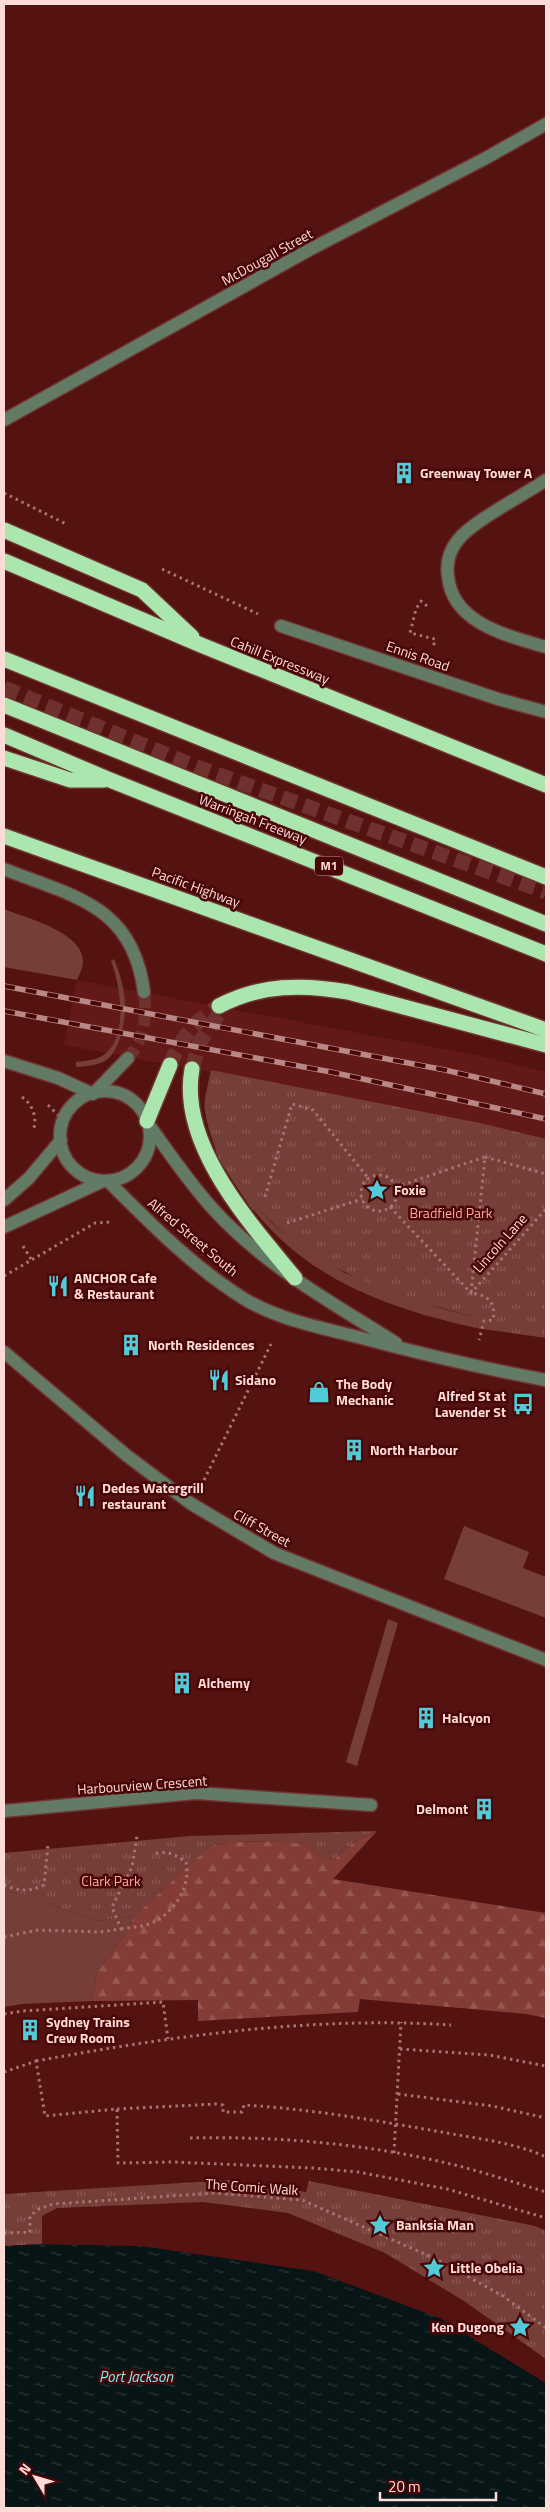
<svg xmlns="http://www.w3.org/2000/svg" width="550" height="2512" font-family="'Titillium Web',sans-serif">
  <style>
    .built { fill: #621917 }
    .green { fill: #763e39 }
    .forest { fill: url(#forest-firs) }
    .park { fill: url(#park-tufts) }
    .water { fill: url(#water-ripples) }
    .pier { fill: #541311 }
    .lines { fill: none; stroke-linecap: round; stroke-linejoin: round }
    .minor-tunnel { stroke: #6e312f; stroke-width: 12; stroke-dasharray: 12 6; stroke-linecap: butt }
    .highway-tunnel { stroke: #6e312f; stroke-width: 15; stroke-dasharray: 15 8; stroke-linecap: butt }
    .minor-casing { stroke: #6f3331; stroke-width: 15 }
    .highway-casing { stroke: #6f3331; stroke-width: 18 }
    .path { stroke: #a67471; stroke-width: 3; stroke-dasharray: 2.5 4; stroke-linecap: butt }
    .minor { stroke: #637a64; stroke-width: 12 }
    .highway { stroke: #abe6af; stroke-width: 15 }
    .rail-casing { stroke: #b78885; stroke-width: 5.5 }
    .rail { stroke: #480607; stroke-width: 4; stroke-dasharray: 11; stroke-linecap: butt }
    .labels { text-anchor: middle; stroke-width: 5; stroke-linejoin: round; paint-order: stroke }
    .shield { fill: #480607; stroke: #c79b99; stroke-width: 1 }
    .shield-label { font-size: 12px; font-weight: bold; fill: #fedbd7 }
    .street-label { font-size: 14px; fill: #fedbd7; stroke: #480607 }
    .poi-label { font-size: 14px; font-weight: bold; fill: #fedbd7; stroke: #480607; text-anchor: start }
    .park-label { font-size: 14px; fill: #fea79e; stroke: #480607 }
    .water-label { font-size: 15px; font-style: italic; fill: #7cecfa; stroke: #480607 }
  </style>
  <defs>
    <pattern id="forest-firs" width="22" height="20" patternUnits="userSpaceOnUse" patternTransform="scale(1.25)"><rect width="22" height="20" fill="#843c37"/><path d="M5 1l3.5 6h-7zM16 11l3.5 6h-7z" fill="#965853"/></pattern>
    <pattern id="park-tufts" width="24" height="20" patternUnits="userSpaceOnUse" patternTransform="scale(1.25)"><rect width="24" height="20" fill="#763e39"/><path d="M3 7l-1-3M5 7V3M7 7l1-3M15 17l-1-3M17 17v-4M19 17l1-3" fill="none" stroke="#8b5955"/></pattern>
    <pattern id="water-ripples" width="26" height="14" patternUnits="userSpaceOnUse" patternTransform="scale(1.25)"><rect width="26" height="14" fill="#071517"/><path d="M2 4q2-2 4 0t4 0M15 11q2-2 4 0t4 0" fill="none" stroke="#2c3638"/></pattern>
  </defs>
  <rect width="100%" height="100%" fill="#541311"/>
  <!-- built -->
  <path class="built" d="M 77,980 L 476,1055 L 546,1072 L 546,1139 L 485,1124 L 64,1045 Z"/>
  <!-- green -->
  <g class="green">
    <path d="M 4,909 C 26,918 84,932 83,962 C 83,968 79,975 77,980 L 4,967 Z"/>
    <path d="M 114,959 C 125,986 129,1009 120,1038 C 118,1044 114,1053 109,1058 C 99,1066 87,1066 76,1067 L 76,1062 C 85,1061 98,1060 105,1054 C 129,1035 120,985 111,961 Z"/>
    <path d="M 211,1070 L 255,1205 L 275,1226 L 296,1243 L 345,1273 L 440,1308 L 478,1318 L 476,1328 C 378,1306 294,1274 237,1187 C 222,1164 209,1139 205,1111 C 203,1099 209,1082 211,1070 Z"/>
    <path d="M 464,1526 L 529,1552 L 523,1568 L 546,1577 L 546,1618 L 444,1579 Z"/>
    <path d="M 388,1619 L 398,1623 L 357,1766 L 346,1762 Z"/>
    <path d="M 4,1891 L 26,1895 L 97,1921 L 134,1916 L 127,1932 L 97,1973 L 92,2001 L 22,2004 L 4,2007 Z"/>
  </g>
  <!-- forest -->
  <path class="forest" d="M 377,1831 L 333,1879 L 546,1913 L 546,2018 L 526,2014 L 360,1999 L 358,2012 L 198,2021 L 198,2000 L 92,2001 L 97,1973 L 127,1932 L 134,1916 L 210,1846 L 231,1842 L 285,1841 L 305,1844 L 321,1857 L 334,1860 L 352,1843 Z"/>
  <!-- park -->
  <g class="park">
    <path d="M 211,1070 L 485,1124 L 546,1139 L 546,1338 L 476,1328 L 478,1318 C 415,1301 351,1282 297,1244 C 282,1233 269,1219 255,1205 L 253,1211 L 218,1158 L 205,1110 Z"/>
    <path d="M 377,1831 L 352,1843 L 334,1860 L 321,1857 L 305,1844 L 285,1841 L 231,1842 L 210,1846 L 134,1916 L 97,1921 L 26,1895 L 4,1891 L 4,1853 L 190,1836 Z"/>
    <path d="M 230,2180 L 306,2192 L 309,2181 L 535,2226 L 546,2231 L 546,2359 L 464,2301 L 385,2253 L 288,2213 L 203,2202 L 57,2208 L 42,2216 L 42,2244 L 4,2246 L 4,2194 Z"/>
  </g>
  <!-- water -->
  <path class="water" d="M 42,2244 L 142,2246 L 314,2271 L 440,2318 L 546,2383 L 546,2508 L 4,2508 L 4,2246 Z"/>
  <!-- pier -->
  <path class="pier" d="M 42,2242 L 142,2243 L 315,2269 L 441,2316 L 546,2380 L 546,2383 L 440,2318 L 314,2271 L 142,2246 L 42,2244 Z"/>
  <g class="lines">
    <!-- minor-tunnel -->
    <path class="minor-tunnel" d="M 128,1058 C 145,1040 147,1015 144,992"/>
    <!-- highway-tunnel -->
    <g class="highway-tunnel">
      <path d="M 4,688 L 197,767 L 546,892"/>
      <path d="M 170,1065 C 179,1040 197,1019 219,1006"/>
      <path d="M 192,1069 L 200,1042 L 220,1012"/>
    </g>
    <!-- minor casing -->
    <g class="minor-casing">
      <g id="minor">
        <path d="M 4,420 L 309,250 L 486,158 L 546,124"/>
        <path d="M 546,480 C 524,495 473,521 458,540 C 449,551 446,562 448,576 C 452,624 509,636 546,647"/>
        <path d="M 281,626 L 498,699 L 546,712"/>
        <path d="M 4,869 C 74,897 133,905 144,992"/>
        <path d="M 4,1061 L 58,1078 L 93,1094"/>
        <circle cx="105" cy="1136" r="45"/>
        <path d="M 95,1092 L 128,1058"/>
        <path d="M 149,1125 C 170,1154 190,1184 214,1210 C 265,1266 334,1304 396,1343"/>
        <path d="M 108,1181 C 151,1224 194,1268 246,1300 C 279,1319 317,1327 354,1336 C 417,1353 481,1368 546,1380"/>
        <path d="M 4,1200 L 29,1178 L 61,1140"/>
        <path d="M 4,1227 L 103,1181"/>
        <path d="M 4,1352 L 126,1455 L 190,1503 L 274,1553 L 546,1660"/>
        <path d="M 4,1811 L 196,1793 L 371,1805"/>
      </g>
    </g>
    <!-- highway casing -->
    <g class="highway-casing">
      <g id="highway">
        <path d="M 4,530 L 142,590 L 192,637"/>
        <path d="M 4,561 L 201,645 L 546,785"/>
        <path d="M 4,659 L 546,877"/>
        <path d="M 4,705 L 546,924"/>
        <path d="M 4,735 L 110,780 L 546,954"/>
        <path d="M 4,758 L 70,780 L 104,780"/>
        <path d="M 4,836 L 546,1030"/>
        <path d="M 219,1006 C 261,984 303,984 348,992 L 546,1045"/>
        <path d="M 192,1069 C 178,1145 251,1224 295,1278"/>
        <path d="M 147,1121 L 170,1065"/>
      </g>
    </g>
    <!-- path -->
    <g class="path">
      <path d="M 4,493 L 66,524"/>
      <path d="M 162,569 L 258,614"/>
      <path d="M 427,606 L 421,601 L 416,609 L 410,633 L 435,639 L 433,649"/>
      <path d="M 22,1097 C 32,1104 37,1116 34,1128"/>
      <path d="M 48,1105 L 58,1115"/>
      <path d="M 485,1157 L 546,1174"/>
      <circle cx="379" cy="1193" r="18"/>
      <path d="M 396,1187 L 485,1157 L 471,1293 C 488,1295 496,1302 493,1320 L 484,1321 L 479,1340"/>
      <path d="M 265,1197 L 292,1104 L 313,1110 L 369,1179"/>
      <path d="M 390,1207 L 471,1293 L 546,1209"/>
      <path d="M 287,1223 L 362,1199"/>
      <path d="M 23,1246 L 31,1259"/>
      <path d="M 4,1276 L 95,1223 L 110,1222"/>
      <path d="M 449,1390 L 462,1392"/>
      <path d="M 204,1480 L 271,1344"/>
      <path d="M 4,1885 C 19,1891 29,1892 44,1885 L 48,1844"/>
      <path d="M 121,1929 C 132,1927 145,1927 156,1921 C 176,1909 191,1886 186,1862 C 176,1855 167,1850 154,1854"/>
      <path d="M 4,1937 L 38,1930 L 100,1932 L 121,1929 L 112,1907 L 132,1867 L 137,1836"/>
      <path d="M 4,2014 L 23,2011 L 163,2002 L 168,2039"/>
      <path d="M 400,2049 L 489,2055 L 546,2066"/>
      <path d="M 36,2061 C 174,2036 311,2016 451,2025"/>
      <path d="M 4,2072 L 36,2061 L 45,2116 L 117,2109 L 118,2163 L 173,2162 L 313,2168 L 358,2172 L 447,2189 L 546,2218"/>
      <path d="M 398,2094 L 492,2106 L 546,2118"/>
      <path d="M 117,2109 L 216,2104 L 223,2105 L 223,2112 L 242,2112 L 244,2105 C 312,2109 379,2121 447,2133 C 480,2139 516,2143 546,2157"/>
      <path d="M 190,2138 C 279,2136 369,2144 455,2165 C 486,2173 516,2183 546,2192"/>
      <path d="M 394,2153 L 401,2022"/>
      <path d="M 4,2233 L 30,2232 L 30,2216 L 39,2209 L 53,2204 L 215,2193 L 302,2200 L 436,2259 L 503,2296 L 546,2328"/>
    </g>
    <!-- minor -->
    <use href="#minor" class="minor"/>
    <!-- highway -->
    <use href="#highway" class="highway"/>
    <!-- rail casing -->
    <g class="rail-casing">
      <g id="rail">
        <path d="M 4,986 L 445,1070 L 546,1094"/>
        <path d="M 4,1011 L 331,1072 L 546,1119"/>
      </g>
    </g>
    <!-- rail -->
    <use href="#rail" class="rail"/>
  </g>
  <!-- icons -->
  <defs>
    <g id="building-bare" transform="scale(1.725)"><path d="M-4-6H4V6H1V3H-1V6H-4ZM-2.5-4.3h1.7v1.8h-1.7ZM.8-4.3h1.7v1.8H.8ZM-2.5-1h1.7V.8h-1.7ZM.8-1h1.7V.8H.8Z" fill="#52cbd9" stroke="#480607" stroke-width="2.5" paint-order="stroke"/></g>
    <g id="sight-bare" transform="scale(1.725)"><path d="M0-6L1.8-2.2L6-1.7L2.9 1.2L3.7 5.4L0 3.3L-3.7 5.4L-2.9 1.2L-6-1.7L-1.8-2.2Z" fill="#52cbd9" stroke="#480607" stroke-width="2.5" paint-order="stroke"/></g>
    <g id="restaurant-bare" transform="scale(1.725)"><path d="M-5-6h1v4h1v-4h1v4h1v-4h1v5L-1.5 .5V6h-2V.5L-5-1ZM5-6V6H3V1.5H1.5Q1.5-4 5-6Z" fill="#52cbd9" stroke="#480607" stroke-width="2.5" paint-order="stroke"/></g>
    <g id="shop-bare" transform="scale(1.725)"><path d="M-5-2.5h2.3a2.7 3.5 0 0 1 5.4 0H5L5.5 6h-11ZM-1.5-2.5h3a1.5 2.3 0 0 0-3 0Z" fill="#52cbd9" stroke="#480607" stroke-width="2.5" paint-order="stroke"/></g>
    <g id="bus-bare" transform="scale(1.725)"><path d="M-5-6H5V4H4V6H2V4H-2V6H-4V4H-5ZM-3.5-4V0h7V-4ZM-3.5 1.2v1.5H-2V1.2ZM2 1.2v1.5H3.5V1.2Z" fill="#52cbd9" stroke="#480607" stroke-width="2.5" paint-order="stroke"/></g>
  </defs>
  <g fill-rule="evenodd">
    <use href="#building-bare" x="404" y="473"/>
    <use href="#sight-bare" x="377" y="1190"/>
    <use href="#restaurant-bare" x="58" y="1286"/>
    <use href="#building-bare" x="131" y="1345"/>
    <use href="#restaurant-bare" x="219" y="1380"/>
    <use href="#shop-bare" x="319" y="1392"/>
    <use href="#bus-bare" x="523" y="1404"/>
    <use href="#building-bare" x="354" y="1450"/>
    <use href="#restaurant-bare" x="85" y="1496"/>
    <use href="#building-bare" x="182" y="1683"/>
    <use href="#building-bare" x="426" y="1718"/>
    <use href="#building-bare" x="484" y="1809"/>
    <use href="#building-bare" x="30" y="2030"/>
    <use href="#sight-bare" x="380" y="2225"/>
    <use href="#sight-bare" x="434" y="2268"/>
    <use href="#sight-bare" x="520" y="2327"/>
  </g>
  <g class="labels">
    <!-- shield labels -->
    <rect class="shield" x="315" y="856.5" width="28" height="19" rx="4"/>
    <g class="shield-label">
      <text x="329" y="870">M1</text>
    </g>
    <!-- street labels -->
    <g class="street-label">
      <text transform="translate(267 257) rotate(-29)" y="5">McDougall Street</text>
      <text transform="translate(418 656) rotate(19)" y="5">Ennis Road</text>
      <text transform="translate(280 660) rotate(22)" y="5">Cahill Expressway</text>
      <text transform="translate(253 819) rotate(21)" y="5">Warringah Freeway</text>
      <text transform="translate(196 887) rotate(20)" y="5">Pacific Highway</text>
      <text transform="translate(193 1237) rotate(40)" y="5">Alfred Street South</text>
      <text transform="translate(500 1243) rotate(-48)" y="5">Lincoln Lane</text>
      <text transform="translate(262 1528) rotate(29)" y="5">Cliff Street</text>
      <text transform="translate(142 1785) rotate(-4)" y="5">Harbourview Crescent</text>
      <text transform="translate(252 2187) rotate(4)" y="5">The Comic Walk</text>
    </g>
    <!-- poi labels -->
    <g class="poi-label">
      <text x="420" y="478">Greenway Tower A</text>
      <text x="394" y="1195">Foxie</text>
      <text x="74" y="1283">ANCHOR Cafe<tspan x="74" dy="16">&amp; Restaurant</tspan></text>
      <text x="148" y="1350">North Residences</text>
      <text x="235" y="1385">Sidano</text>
      <text x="336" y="1389">The Body<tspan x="336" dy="16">Mechanic</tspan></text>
      <text x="506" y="1401" text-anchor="end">Alfred St at<tspan x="506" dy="16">Lavender St</tspan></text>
      <text x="370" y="1455">North Harbour</text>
      <text x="102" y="1493">Dedes Watergrill<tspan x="102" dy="16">restaurant</tspan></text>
      <text x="198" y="1688">Alchemy</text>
      <text x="442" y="1723">Halcyon</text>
      <text x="468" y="1814" text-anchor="end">Delmont</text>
      <text x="46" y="2027">Sydney Trains<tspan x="46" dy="16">Crew Room</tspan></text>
      <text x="396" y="2230">Banksia Man</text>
      <text x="450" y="2273">Little Obelia</text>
      <text x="504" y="2332" text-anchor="end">Ken Dugong</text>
    </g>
    <!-- park labels -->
    <g class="park-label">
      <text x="451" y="1218">Bradfield Park</text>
      <text x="111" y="1886">Clark Park</text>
    </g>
    <!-- water labels -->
    <g class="water-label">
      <text x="136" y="2382">Port Jackson</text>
    </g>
  </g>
  <!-- border -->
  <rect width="550" height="2512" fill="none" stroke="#fedbd7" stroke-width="10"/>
  <!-- north arrow -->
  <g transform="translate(35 2477) rotate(308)" stroke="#480607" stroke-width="4" paint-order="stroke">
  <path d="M0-4L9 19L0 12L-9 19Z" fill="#fedbd7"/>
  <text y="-8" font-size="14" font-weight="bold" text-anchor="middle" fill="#fedbd7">N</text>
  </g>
  <!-- scale -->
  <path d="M380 2492v8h116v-8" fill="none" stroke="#fedbd7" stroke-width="2.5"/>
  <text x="388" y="2492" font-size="15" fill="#fedbd7" stroke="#480607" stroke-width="4" paint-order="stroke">20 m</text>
</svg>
